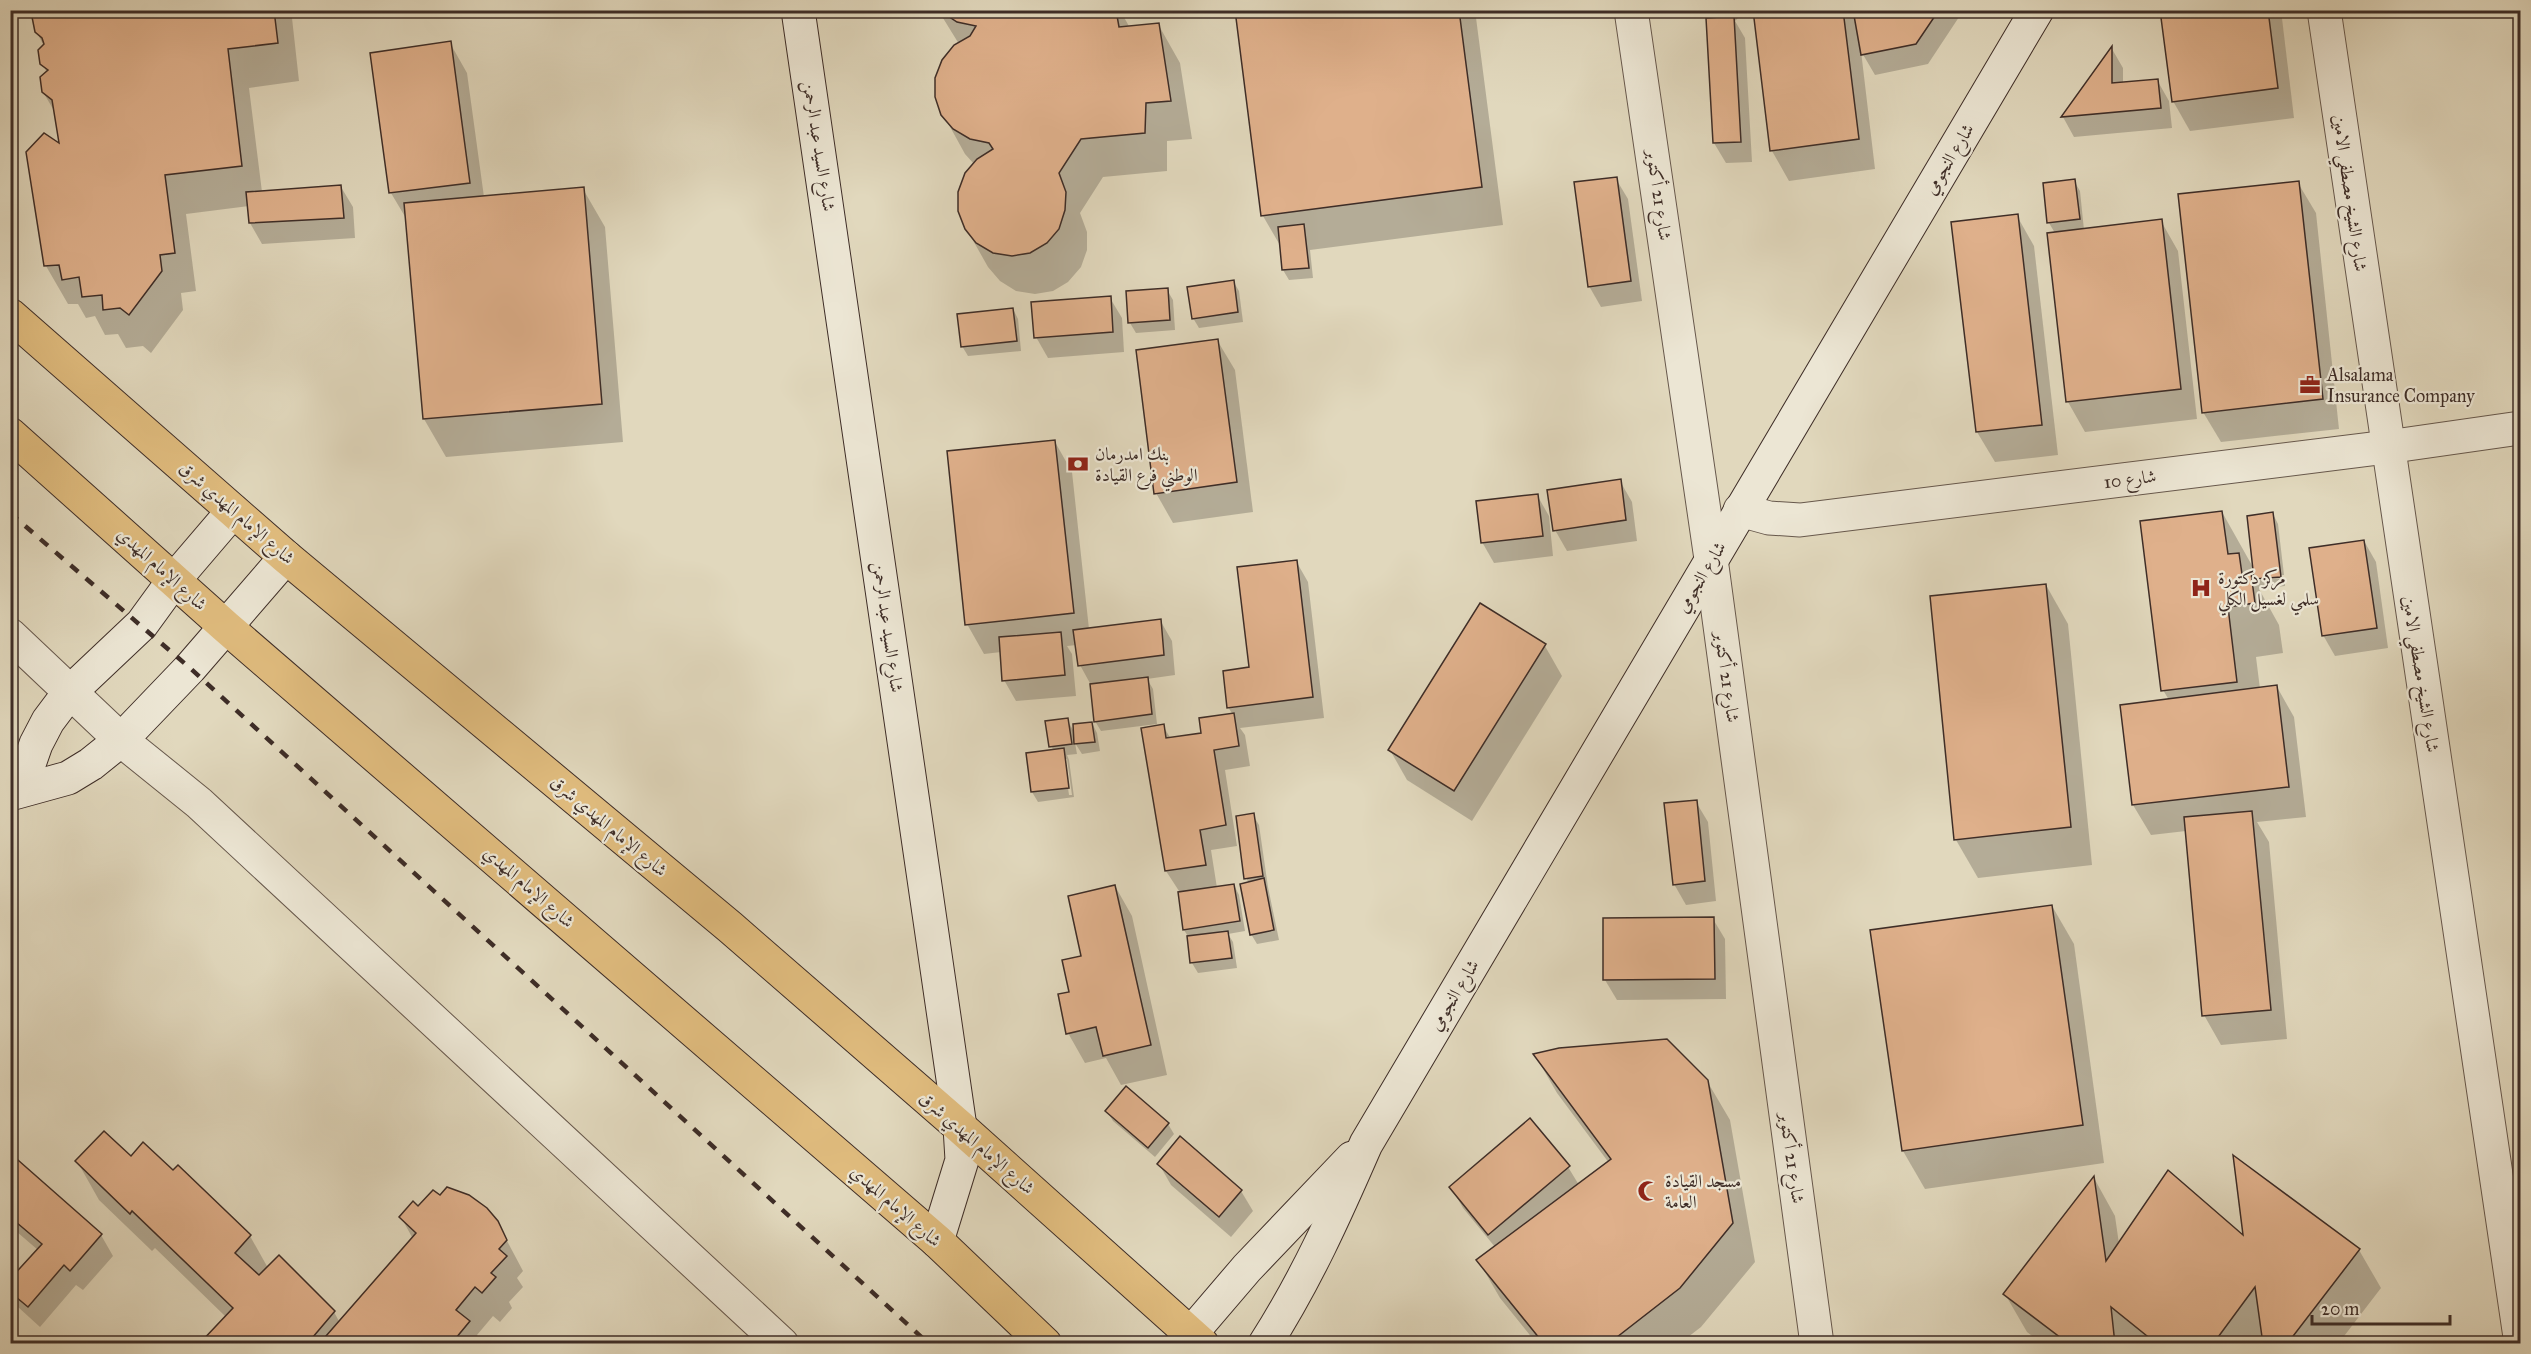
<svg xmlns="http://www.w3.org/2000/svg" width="2531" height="1354" font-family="'IM FELL Great Primer',Amiri,serif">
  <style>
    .shadow { fill: #0003; fill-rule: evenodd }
    .building { fill: #dfb08b; stroke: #3e2d27; stroke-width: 1.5 }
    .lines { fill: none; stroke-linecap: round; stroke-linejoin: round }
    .street-casing { stroke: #67584c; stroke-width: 35 }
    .secondary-casing { stroke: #3e2d27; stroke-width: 35 }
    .primary-casing { stroke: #3e2d27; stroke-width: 35 }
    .street { stroke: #ece6d4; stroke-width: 33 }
    .secondary { stroke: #ece6d4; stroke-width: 33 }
    .primary { stroke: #e0bc7e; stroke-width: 33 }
    .rail { stroke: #3e2d27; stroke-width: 4.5; stroke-dasharray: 10 10; stroke-linecap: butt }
    .labels { text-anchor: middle; stroke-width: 4.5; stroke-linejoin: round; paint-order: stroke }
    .street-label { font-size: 18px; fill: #3e2d27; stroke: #ece6d4 }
    .poi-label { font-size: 18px; fill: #3e2d27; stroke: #ece6d4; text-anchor: start }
  </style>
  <rect width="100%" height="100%" fill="#e1d8bd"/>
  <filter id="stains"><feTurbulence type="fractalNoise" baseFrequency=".00333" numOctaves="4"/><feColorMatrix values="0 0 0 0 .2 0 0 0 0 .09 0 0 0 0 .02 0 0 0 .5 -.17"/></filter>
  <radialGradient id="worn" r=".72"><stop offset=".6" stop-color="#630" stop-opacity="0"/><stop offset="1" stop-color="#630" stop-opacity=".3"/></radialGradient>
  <!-- shadow -->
  <g class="shadow">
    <path d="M 39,10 L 287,10 L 292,18 L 299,81 L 249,88 L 262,192 L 341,187 L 353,207 L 355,238 L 262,244 L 250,223 L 249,206 L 186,214 L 196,291 L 181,293 L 183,310 L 151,353 L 143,346 L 126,348 L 118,334 L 105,335 L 95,316 L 86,318 L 78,304 L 68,304 L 46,266 L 28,152 L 61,147 L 56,114 L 43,92 L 47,73 L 42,63 L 44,46 L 36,31 Z"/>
    <path d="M 938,10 L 1120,10 L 1130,28 L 1158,24 L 1180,63 L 1192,139 L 1167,141 L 1167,171 L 1103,177 L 1080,213 L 1087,232 L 1087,250 L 1081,267 L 1068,282 L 1053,291 L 1035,294 L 1016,291 L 1000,281 L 988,267 L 966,228 L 974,164 L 965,154 L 943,114 L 959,44 Z"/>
    <path d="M 1237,10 L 1475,10 L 1503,225 L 1310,250 L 1313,278 L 1289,280 L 1283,270 L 1281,247 L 1263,216 Z"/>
    <path d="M 1728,10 L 1746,10 L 1735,21 L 1745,38 L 1752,162 L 1726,163 L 1714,143 L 1707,19 L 1734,17 Z"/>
    <path d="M 1754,10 L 1851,10 L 1856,20 L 1855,10 L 1963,11 L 1928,64 L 1875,75 L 1861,51 L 1875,169 L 1789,181 L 1772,151 Z"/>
    <path d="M 2161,10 L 2281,10 L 2294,118 L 2190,131 L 2173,101 Z"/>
    <path d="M 450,43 L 467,73 L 484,197 L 583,189 L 605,227 L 623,442 L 446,457 L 424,419 L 407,220 L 391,193 L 372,54 Z"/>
    <path d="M 2112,49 L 2123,68 L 2123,84 L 2157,80 L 2169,101 L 2172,128 L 2074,137 L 2063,117 Z"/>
    <path d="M 1616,179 L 1628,199 L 1642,301 L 1601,307 L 1589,286 Z"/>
    <path d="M 2074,181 L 2080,191 L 2084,230 L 2161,221 L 2178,251 L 2197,419 L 2085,432 L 2068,402 L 2048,234 L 2055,233 L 2049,223 Z"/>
    <path d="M 2298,183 L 2316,213 L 2339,429 L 2221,442 L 2203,412 Z"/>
    <path d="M 2017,216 L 2034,246 L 2058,455 L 1995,462 L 1977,432 L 1953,223 Z"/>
    <path d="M 1233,281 L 1239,291 L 1243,322 L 1199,328 L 1193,318 Z"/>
    <path d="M 1167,290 L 1173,300 L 1175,330 L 1136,333 L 1130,323 Z"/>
    <path d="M 1110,298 L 1122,318 L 1124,352 L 1048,358 L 1036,337 Z"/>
    <path d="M 1013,309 L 1018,319 L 1021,351 L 968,356 L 962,346 Z"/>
    <path d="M 1217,340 L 1235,370 L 1253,512 L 1173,523 L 1156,493 Z"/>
    <path d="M 1055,442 L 1072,472 L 1089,629 L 1160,620 L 1172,641 L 1175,675 L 1147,679 L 1153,689 L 1157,724 L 1101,731 L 1095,721 L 1092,687 L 1080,665 L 1077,645 L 1067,646 L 1072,654 L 1076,696 L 1016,701 L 1004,680 L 1001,652 L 984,654 L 967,624 Z"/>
    <path d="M 1620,481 L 1632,502 L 1637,541 L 1567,551 L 1555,530 Z"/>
    <path d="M 1537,495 L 1549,516 L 1553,556 L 1494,563 L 1482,542 Z"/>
    <path d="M 2222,512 L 2254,569 L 2273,514 L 2278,524 L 2284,575 L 2258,577 L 2258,580 L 2285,578 L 2285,586 L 2259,589 L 2279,625 L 2283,653 L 2256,657 L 2260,689 L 2277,687 L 2294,717 L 2306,817 L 2257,822 L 2269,842 L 2287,1039 L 2221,1045 L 2204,1015 L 2186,831 L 2151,835 L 2133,805 L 2122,706 L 2169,700 L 2163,690 Z"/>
    <path d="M 2364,541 L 2376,562 L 2388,648 L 2335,656 L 2323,635 Z"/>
    <path d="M 1296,561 L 1308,582 L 1324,718 L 1240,728 L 1245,735 L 1250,766 L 1225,770 L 1237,846 L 1211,850 L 1217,888 L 1234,885 L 1239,895 L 1245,931 L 1228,934 L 1233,942 L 1237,968 L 1198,973 L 1192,963 L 1189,938 L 1184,930 L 1179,891 L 1166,871 L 1163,726 L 1171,739 L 1203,734 L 1233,715 L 1228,707 L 1251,669 Z"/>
    <path d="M 2046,585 L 2068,624 L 2092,865 L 1978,878 L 1956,840 Z"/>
    <path d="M 1545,646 L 1562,676 L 1472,821 L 1407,780 L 1390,750 Z"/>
    <path d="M 1067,720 L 1075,733 L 1092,723 L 1097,733 L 1100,751 L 1082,754 L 1075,743 L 1077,754 L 1067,755 L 1069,760 L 1074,797 L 1038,802 L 1032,792 L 1053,751 L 1047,723 ZM 1064,759 L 1067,759 L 1072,795 L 1069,795 Z"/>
    <path d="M 1696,802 L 1708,822 L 1716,901 L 1686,905 L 1674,884 Z"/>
    <path d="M 1253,815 L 1259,825 L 1268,887 L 1279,940 L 1257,944 L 1251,934 L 1249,883 L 1246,878 Z"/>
    <path d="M 1115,886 L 1132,916 L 1167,1075 L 1121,1085 L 1106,1058 L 1085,1063 L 1068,1033 L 1070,993 L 1083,957 Z"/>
    <path d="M 2052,906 L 2074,944 L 2104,1163 L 1925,1189 L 1903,1151 Z"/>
    <path d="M 1713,919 L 1725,939 L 1726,999 L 1617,1000 L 1605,980 Z"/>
    <path d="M 1535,1055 L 1707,1081 L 1730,1120 L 1755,1262 L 1701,1327 L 1679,1344 L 1537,1344 L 1500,1298 L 1478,1260 L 1495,1247 L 1463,1208 L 1451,1187 L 1568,1167 L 1579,1185 L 1609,1163 L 1557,1093 Z"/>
    <path d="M 1127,1089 L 1168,1124 L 1174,1134 L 1155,1157 L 1113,1121 L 1107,1111 Z"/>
    <path d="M 10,1155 L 101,1235 L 113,1256 L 83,1290 L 76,1285 L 40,1327 L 18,1307 L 10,1294 L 10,1282 L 38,1250 L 10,1226 Z"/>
    <path d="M 131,1158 L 173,1172 L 178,1167 L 250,1236 L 268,1268 L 334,1312 L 340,1323 L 413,1239 L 401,1217 L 440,1197 L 497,1222 L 523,1271 L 517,1278 L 523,1287 L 509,1302 L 512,1308 L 500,1322 L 493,1316 L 477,1335 L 482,1344 L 201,1344 L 226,1317 L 155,1248 L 152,1251 L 99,1200 L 77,1161 Z"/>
    <path d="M 1159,1164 L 1241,1191 L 1253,1211 L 1231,1237 L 1171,1185 Z"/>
    <path d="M 2094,1178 L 2115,1216 L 2119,1244 L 2245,1238 L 2359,1250 L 2381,1288 L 2338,1344 L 2042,1344 L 2027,1332 L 2005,1294 Z"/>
  </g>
  <!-- building -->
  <g class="building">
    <path d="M 274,10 L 278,43 L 228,49 L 242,166 L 165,175 L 175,253 L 160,255 L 162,271 L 129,315 L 120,308 L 103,310 L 102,295 L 82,297 L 79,277 L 62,280 L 59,265 L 44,266 L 26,152 L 44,133 L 59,143 L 52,100 L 42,92 L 40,77 L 48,70 L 40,64 L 38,50 L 44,44 L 42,38 L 35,32 L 32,17 L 38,10 Z"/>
    <path d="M 939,10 L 1116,10 L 1119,27 L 1159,23 L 1171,101 L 1146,103 L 1145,133 L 1081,139 L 1059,173 L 1066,192 L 1065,210 L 1059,229 L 1047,243 L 1030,253 L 1012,256 L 993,253 L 976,243 L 965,229 L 958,211 L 958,192 L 965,173 L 977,159 L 993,149 L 989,143 L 970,139 L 953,129 L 941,115 L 935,97 L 935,78 L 942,60 L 954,45 L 970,36 L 976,26 L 957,22 Z"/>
    <path d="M 1235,10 L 1459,10 L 1482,187 L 1261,216 Z"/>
    <path d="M 1753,10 L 1843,10 L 1859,139 L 1770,151 Z"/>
    <path d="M 1853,10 L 1939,10 L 1916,44 L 1861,55 Z"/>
    <path d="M 2160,10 L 2268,10 L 2278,88 L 2172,102 Z"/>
    <path d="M 1734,16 L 1741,142 L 1713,143 L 1706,18 Z"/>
    <path d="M 451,41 L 470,183 L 389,193 L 370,53 Z"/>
    <path d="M 2112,46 L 2112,83 L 2158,79 L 2161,108 L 2061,117 Z"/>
    <path d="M 1617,177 L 1631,281 L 1588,287 L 1574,182 Z"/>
    <path d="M 2075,179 L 2080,219 L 2047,223 L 2043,183 Z"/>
    <path d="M 2299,181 L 2323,399 L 2202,413 L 2178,194 Z"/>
    <path d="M 341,185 L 344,218 L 249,223 L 246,192 Z"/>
    <path d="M 584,187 L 602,404 L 423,419 L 404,203 Z"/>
    <path d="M 2018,214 L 2042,425 L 1976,432 L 1951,222 Z"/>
    <path d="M 2162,219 L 2181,389 L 2066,402 L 2047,233 Z"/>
    <path d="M 1304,224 L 1309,268 L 1282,270 L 1278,227 Z"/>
    <path d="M 1234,280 L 1238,312 L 1192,319 L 1187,287 Z"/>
    <path d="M 1168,288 L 1170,320 L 1128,323 L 1126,291 Z"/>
    <path d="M 1111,296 L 1113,332 L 1034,338 L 1031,302 Z"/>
    <path d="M 1013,308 L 1017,341 L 961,347 L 957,314 Z"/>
    <path d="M 1218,339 L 1237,482 L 1154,494 L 1136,350 Z"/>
    <path d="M 1055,440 L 1074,613 L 965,625 L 947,451 Z"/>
    <path d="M 1621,479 L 1626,520 L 1553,531 L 1547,490 Z"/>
    <path d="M 1538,494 L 1543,536 L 1481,543 L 1476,501 Z"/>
    <path d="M 2222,511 L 2228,554 L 2239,553 L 2242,574 L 2251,573 L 2255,603 L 2228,607 L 2237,682 L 2161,691 L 2140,521 Z"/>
    <path d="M 2273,512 L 2281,577 L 2254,579 L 2247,516 Z"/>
    <path d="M 2364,540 L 2377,628 L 2322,636 L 2309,548 Z"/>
    <path d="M 1297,560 L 1313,697 L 1227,708 L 1223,671 L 1249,667 L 1237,567 Z"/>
    <path d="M 2046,584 L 2071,827 L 1954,840 L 1930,596 Z"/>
    <path d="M 1480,603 L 1546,644 L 1454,791 L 1388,750 Z"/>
    <path d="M 1161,619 L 1164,655 L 1078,666 L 1073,630 Z"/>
    <path d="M 1061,632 L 1065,675 L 1002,681 L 999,637 Z"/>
    <path d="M 1148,677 L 1152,714 L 1094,722 L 1090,684 Z"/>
    <path d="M 2277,685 L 2289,787 L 2132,805 L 2120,705 Z"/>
    <path d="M 1234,713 L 1239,746 L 1214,750 L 1226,825 L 1200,830 L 1206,865 L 1165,871 L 1141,728 L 1164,724 L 1166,738 L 1201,733 L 1199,718 Z"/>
    <path d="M 1068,718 L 1072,744 L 1049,747 L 1045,721 Z"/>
    <path d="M 1092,722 L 1095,742 L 1074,744 L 1073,724 Z"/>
    <path d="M 1064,748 L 1069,788 L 1031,792 L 1026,753 Z"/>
    <path d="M 1697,800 L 1705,881 L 1673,885 L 1664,803 Z"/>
    <path d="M 2252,811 L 2271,1010 L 2202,1016 L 2184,817 Z"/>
    <path d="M 1254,813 L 1263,876 L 1244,879 L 1236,816 Z"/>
    <path d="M 1264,878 L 1274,930 L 1250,935 L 1240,884 Z"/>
    <path d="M 1234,884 L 1240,921 L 1183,930 L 1178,892 Z"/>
    <path d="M 1115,885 L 1151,1045 L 1103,1056 L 1096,1027 L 1066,1034 L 1058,994 L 1069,992 L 1062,960 L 1081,956 L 1068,896 Z"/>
    <path d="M 2052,905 L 2083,1125 L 1902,1151 L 1870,930 Z"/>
    <path d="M 1714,917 L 1715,979 L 1603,980 L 1603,918 Z"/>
    <path d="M 1228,931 L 1232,958 L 1190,963 L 1187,936 Z"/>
    <path d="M 1667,1039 L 1708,1080 L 1733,1223 L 1680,1288 L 1608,1344 L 1544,1344 L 1476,1260 L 1611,1159 L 1533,1054 L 1559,1048 Z"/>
    <path d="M 1126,1086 L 1169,1123 L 1148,1148 L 1105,1111 Z"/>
    <path d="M 1530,1118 L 1570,1166 L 1488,1235 L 1449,1187 Z"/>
    <path d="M 104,1131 L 131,1156 L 143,1142 L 173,1170 L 178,1165 L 251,1235 L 235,1253 L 259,1275 L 279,1255 L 335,1311 L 307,1344 L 199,1344 L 233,1308 L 132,1211 L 130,1214 L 75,1161 Z"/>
    <path d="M 1180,1136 L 1242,1190 L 1219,1217 L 1157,1164 Z"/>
    <path d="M 10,1153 L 102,1234 L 70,1271 L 64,1265 L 28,1307 L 10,1292 L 10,1279 L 42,1244 L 10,1217 Z"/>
    <path d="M 2233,1155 L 2360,1249 L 2287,1344 L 2263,1344 L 2255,1287 L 2213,1344 L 2157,1344 L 2111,1307 L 2115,1344 L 2069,1344 L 2003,1294 L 2094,1176 L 2106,1261 L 2168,1170 L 2243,1235 Z"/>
    <path d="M 447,1187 L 469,1195 L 487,1208 L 498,1221 L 507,1240 L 499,1249 L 507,1256 L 491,1273 L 496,1277 L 482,1293 L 475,1287 L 456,1310 L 470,1321 L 451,1344 L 406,1344 L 400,1338 L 396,1344 L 319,1344 L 416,1233 L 399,1217 L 413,1201 L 418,1206 L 433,1190 L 440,1195 Z"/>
  </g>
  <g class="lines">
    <!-- street casing -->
    <g class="street-casing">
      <g id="street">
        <path d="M 1631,10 L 1711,559 L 1817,1344"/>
        <path d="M 2324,10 L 2520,1337"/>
        <path d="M 1740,510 L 1769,518 L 1800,520 L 2387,447 L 2520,428"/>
        <path d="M 10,635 L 121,740 L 199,803 L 782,1344"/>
      </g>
    </g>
    <!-- secondary casing -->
    <g class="secondary-casing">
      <g id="secondary">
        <path d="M 798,10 L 960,1127 L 962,1160 L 937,1241"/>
        <path d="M 20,790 L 36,744 L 48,721 L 69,693 L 142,624 L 174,580 L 233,511"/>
        <path d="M 10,794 L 68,778 L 91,764 L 121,740 L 190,668 L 286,557"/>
        <path d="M 1182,1344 L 1247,1268 L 1352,1158"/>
        <path d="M 1265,1344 C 1306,1280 1336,1213 1366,1144 L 2037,10"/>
      </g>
    </g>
    <!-- primary casing -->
    <g class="primary-casing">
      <g id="primary">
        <path d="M 10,315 L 286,557 L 730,927 L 960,1127 L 1202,1344"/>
        <path d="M 10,434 L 226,627 L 937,1241 L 1045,1344"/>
      </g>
    </g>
    <!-- street -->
    <use href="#street" class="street"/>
    <!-- secondary -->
    <use href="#secondary" class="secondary"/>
    <!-- primary -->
    <use href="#primary" class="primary"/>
    <!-- rail -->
    <path class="rail" d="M 10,513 L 190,668 L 929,1344"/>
  </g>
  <!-- icons -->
  <defs>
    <g id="office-bare" transform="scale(1.62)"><path d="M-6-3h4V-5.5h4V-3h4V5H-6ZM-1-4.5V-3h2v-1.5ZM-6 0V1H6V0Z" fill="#8f2418" stroke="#ece6d4" stroke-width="2.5" paint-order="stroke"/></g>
    <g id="bank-bare" transform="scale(1.62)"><path d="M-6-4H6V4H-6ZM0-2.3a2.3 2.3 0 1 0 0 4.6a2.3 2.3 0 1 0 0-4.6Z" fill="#8f2418" stroke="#ece6d4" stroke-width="2.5" paint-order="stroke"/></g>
    <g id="hospital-bare" transform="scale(1.62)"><path d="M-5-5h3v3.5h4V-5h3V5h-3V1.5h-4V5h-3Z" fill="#8f2418" stroke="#ece6d4" stroke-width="2.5" paint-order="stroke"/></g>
    <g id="mosque-bare" transform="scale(1.62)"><path d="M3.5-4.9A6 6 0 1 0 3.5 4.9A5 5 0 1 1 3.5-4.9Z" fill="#8f2418" stroke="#ece6d4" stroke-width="2.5" paint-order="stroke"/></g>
  </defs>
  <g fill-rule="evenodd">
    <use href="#office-bare" x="2310" y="385"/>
    <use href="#bank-bare" x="1078" y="464"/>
    <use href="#hospital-bare" x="2201" y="588"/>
    <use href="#mosque-bare" x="1648" y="1191"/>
  </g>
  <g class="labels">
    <!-- street labels -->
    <g class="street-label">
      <text transform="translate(819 146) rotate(81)" y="6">شارع السيد عبد الرحمن</text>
      <text transform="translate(1949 159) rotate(-59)" y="6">شارع النجومي</text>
      <text transform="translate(2350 193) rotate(82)" y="6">شارع الشيخ مصطفي الامين</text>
      <text transform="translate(1659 195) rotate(82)" y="6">شارع 21 أكتوبر</text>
      <text transform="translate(2130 479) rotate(-7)" y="6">شارع 10</text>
      <text transform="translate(237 513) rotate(41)" y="6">شارع الإمام المهدي شرق</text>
      <text transform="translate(162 569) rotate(42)" y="6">شارع الإمام المهدي</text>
      <text transform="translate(1701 577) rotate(-59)" y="6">شارع النجومي</text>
      <text transform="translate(888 627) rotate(82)" y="6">شارع السيد عبد الرحمن</text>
      <text transform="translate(2421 674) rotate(81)" y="6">شارع الشيخ مصطفي الامين</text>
      <text transform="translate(1727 677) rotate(82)" y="6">شارع 21 أكتوبر</text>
      <text transform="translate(609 826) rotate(40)" y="6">شارع الإمام المهدي شرق</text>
      <text transform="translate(529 887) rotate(41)" y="6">شارع الإمام المهدي</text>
      <text transform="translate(1454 995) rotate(-59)" y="6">شارع النجومي</text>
      <text transform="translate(977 1143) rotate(41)" y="6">شارع الإمام المهدي شرق</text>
      <text transform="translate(1792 1158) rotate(82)" y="6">شارع 21 أكتوبر</text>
      <text transform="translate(896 1206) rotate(41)" y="6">شارع الإمام المهدي</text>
    </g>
    <!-- poi labels -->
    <g class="poi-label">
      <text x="2327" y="381">Alsalama<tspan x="2327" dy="21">Insurance Company</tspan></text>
      <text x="1095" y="460">بنك امدرمان<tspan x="1095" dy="21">الوطني فرع القيادة</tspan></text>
      <text x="2218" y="584">مركز دكتورة<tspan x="2218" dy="21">سلمي لغسيل الكلي</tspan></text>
      <text x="1665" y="1187">مسجد القيادة<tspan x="1665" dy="21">العامة</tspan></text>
    </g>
  </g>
  <!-- margin -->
  <rect width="2531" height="1354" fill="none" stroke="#e1d8bd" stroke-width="36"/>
  <rect x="12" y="12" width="2507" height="1330" fill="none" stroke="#3e2d27" stroke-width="3"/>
  <rect x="18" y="18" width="2495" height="1318" fill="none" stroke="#3e2d27" stroke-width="1.5"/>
  <!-- scale -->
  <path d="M2312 1315v9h138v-9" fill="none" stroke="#3e2d27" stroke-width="3"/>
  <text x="2321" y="1315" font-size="18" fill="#3e2d27" stroke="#ece6d4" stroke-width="4.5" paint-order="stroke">20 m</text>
  <rect width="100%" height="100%" filter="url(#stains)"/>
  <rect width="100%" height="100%" fill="url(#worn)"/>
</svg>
